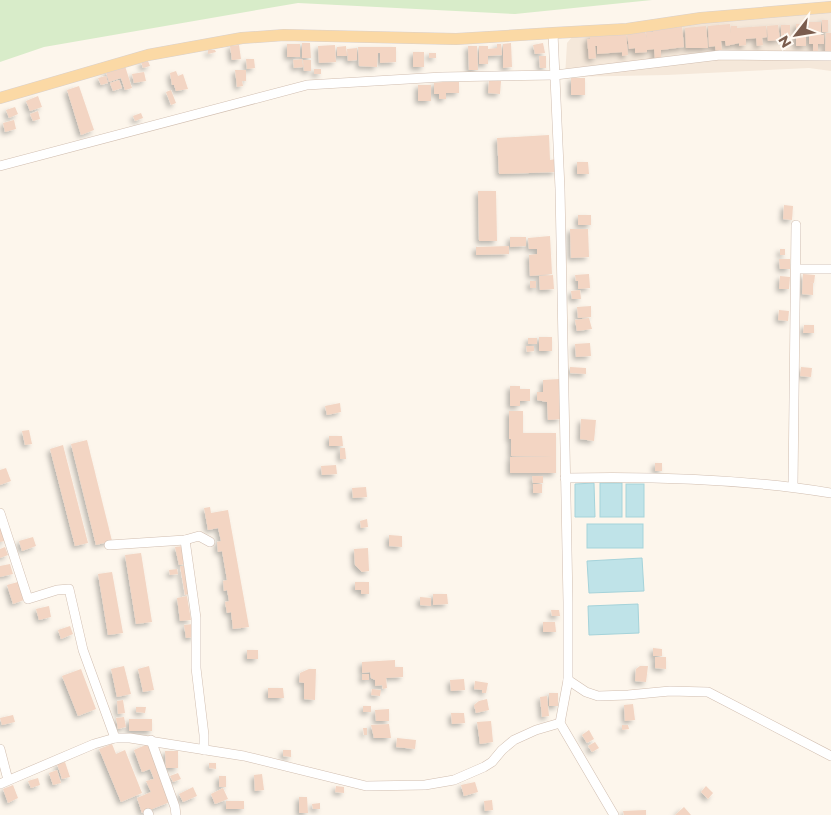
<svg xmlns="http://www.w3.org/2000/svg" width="831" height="815" font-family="Montserrat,sans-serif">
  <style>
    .residential { fill: #f5e8da }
    .green { fill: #d8ecc9 }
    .water { fill: #bfe3e8; stroke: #a5d3da }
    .building { fill: #f3d5c3; filter: url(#shadow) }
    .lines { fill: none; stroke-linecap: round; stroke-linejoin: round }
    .minor-casing { stroke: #d1beb0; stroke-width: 10 }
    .major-casing { stroke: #dad1cd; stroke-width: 12 }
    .minor { stroke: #fff; stroke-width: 9 }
    .major { stroke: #fbd9a5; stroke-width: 11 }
  </style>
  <defs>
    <filter id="shadow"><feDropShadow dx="-3" dy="3" stdDeviation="2.5" flood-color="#0004"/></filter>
  </defs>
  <rect width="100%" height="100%" fill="#fdf6ec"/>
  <!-- residential -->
  <path class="residential" d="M 831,9 L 831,71 L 809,68 L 667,75 L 565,77 L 567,43 L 572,37 Z"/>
  <!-- green -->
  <path class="green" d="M 0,0 L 652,0 L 515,14 L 298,3 L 44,47 L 0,62 Z"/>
  <!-- water -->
  <g class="water">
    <path d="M 594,483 L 595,517 L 575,517 L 575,484 Z"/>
    <rect x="600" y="483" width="22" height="34"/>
    <rect x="626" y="484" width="18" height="33"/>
    <rect x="587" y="524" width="56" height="24"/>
    <path d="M 642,558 L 644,591 L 589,593 L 587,561 Z"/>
    <path d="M 638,604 L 639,633 L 589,635 L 588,606 Z"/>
  </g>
  <!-- building -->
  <g class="building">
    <rect x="822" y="20" width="6" height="12"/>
    <path d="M 809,22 L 821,22 L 821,35 L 824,35 L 824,44 L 818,44 L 818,51 L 813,51 L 813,44 L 809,44 Z"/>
    <path d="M 730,24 L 731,33 L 731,26 L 737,26 L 737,28 L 766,26 L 767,37 L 762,38 L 763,45 L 757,46 L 756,38 L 746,39 L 746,45 L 739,46 L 739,43 L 726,46 L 725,41 L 721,41 L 722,53 L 716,53 L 715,46 L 709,47 L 708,26 Z"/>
    <path d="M 796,24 L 808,24 L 808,36 L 806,36 L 806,46 L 796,46 Z"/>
    <path d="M 778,25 L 780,40 L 768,41 L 767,26 Z"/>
    <rect x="781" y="25" width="9" height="14"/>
    <path d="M 706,26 L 708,48 L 686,48 L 685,28 Z"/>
    <path d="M 682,27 L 684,47 L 661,50 L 661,59 L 655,59 L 654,49 L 647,50 L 647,52 L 635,53 L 635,48 L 629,49 L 627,34 L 645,32 L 647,38 L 646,32 L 653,32 L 653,29 Z"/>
    <path d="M 626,32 L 628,55 L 622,56 L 622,52 L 597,54 L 597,46 L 595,46 L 596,58 L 589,59 L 587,39 L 590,39 L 590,36 Z"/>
    <path d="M 826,33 L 831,33 L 831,52 L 825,52 Z"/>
    <path d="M 302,43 L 310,43 L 311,58 L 302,58 Z"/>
    <path d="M 511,43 L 512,67 L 503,68 L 503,44 Z"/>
    <path d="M 543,43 L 545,53 L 535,54 L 533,45 Z"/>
    <rect x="287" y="44" width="13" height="13"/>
    <path d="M 497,44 L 501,44 L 502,55 L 488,56 L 488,64 L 479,64 L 479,46 L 488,46 L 488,49 L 497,48 Z"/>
    <path d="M 239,45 L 241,59 L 232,60 L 230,46 Z"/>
    <path d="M 335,45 L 336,62 L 319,63 L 318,46 Z"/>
    <path d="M 346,46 L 347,56 L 337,56 L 337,47 Z"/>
    <path d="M 468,46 L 477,46 L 478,70 L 469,70 Z"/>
    <path d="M 358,47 L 396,47 L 396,62 L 380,63 L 380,53 L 378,53 L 377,67 L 359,66 Z"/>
    <path d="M 357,48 L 357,60 L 348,61 L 347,49 Z"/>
    <path d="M 208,50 L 215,50 L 216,52 L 208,54 Z"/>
    <rect x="413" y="52" width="11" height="15"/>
    <rect x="429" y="53" width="7" height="5"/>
    <path d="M 539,56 L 546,56 L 546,68 L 540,68 Z"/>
    <path d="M 246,59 L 254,59 L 255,68 L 247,69 Z"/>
    <path d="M 302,59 L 303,67 L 294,68 L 293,60 Z"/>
    <path d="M 303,60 L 311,60 L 311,71 L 304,71 Z"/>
    <path d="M 148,61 L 150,66 L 143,68 L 141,62 Z"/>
    <path d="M 125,66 L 132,88 L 125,90 L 121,78 L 109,82 L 106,72 Z"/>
    <rect x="314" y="69" width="7" height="5"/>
    <path d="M 235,70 L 246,70 L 246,81 L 242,81 L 243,86 L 237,87 Z"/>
    <path d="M 176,71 L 178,76 L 183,74 L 188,89 L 176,91 L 174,85 L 172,85 L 170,73 Z"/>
    <path d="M 144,72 L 146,81 L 134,83 L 132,74 Z"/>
    <path d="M 106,76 L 108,83 L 101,85 L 98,78 Z"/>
    <rect x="571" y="78" width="14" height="17"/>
    <path d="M 119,80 L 122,88 L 113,91 L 110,83 Z"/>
    <path d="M 489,80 L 501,81 L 500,94 L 488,93 Z"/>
    <path d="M 443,82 L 459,82 L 459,93 L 446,93 L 446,99 L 439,99 L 439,94 L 434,94 L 434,83 Z"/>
    <rect x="418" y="85" width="13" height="16"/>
    <path d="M 79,86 L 94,130 L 81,135 L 67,90 Z"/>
    <path d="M 171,90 L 176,103 L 171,105 L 166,92 Z"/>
    <path d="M 38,96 L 42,107 L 30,111 L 26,101 Z"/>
    <path d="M 15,107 L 18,114 L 9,118 L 6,110 Z"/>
    <path d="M 38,111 L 40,119 L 33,121 L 30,114 Z"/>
    <path d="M 141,113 L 143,118 L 135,121 L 133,116 Z"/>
    <path d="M 14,120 L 16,129 L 5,132 L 3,123 Z"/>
    <path d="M 549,135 L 550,160 L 556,159 L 556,172 L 499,174 L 497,138 Z"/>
    <path d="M 577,162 L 588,162 L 589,174 L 577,174 Z"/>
    <path d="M 478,191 L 496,191 L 497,241 L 479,241 Z"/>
    <path d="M 784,205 L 793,206 L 792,220 L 783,219 Z"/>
    <rect x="578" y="215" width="13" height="10"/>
    <path d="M 570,229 L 588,229 L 589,257 L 571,258 Z"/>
    <path d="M 550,236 L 552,274 L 530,276 L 529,255 L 537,254 L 537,249 L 529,249 L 528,238 Z"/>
    <path d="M 510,237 L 526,237 L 526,246 L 510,247 Z"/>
    <path d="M 509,246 L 509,254 L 476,255 L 476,247 Z"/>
    <rect x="780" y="249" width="5" height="6"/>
    <path d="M 779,259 L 790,259 L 790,269 L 780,269 Z"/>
    <path d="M 589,274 L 590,288 L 578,289 L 578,281 L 576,281 L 575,275 Z"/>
    <path d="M 803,274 L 815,275 L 814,283 L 807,282 L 813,283 L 813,295 L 802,294 Z"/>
    <path d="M 553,275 L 554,289 L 540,290 L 539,276 Z"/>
    <path d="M 780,276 L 790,277 L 789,289 L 779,289 Z"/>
    <rect x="530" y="281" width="6" height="7"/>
    <path d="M 580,290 L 581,299 L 572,299 L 571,291 Z"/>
    <path d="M 591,306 L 591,317 L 578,318 L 577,307 Z"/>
    <path d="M 779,310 L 789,311 L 788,321 L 778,320 Z"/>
    <path d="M 589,318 L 592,329 L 577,331 L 575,320 Z"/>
    <path d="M 804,325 L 814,325 L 814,333 L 803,333 Z"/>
    <rect x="539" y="337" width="13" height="14"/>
    <rect x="528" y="338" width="9" height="6"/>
    <path d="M 590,343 L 591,356 L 576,357 L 575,344 Z"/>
    <path d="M 526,346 L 534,346 L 534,351 L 527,352 Z"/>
    <path d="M 570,367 L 586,368 L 586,374 L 570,373 Z"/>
    <path d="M 801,367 L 812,368 L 811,377 L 800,376 Z"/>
    <path d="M 560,379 L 561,419 L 548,420 L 547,402 L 537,400 L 537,392 L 543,392 L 543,380 Z"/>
    <path d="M 510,386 L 520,386 L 520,389 L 530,389 L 530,401 L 520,401 L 520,406 L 510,406 Z"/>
    <path d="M 340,403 L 341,412 L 327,415 L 325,406 Z"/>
    <path d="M 509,411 L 523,411 L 523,433 L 556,433 L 556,457 L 511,456 L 511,439 L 509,439 Z"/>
    <path d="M 581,419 L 596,420 L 594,441 L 580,439 Z"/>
    <path d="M 29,430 L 32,444 L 25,445 L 22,431 Z"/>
    <path d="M 329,436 L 342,436 L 343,446 L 329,446 Z"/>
    <path d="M 87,440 L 112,541 L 96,545 L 71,444 Z"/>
    <path d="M 63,445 L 88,543 L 75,546 L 50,449 Z"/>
    <path d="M 340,448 L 345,448 L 346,459 L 340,459 Z"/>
    <rect x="510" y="457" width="46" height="16"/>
    <rect x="655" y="463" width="7" height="8"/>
    <path d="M 336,465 L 337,474 L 322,475 L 321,466 Z"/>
    <path d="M 6,468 L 11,481 L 0,485 L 0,470 Z"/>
    <path d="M 532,476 L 543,476 L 543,483 L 533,483 Z"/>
    <rect x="533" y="484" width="9" height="9"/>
    <path d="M 366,487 L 367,497 L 353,498 L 352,488 Z"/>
    <path d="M 210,507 L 211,513 L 228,510 L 249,627 L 233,629 L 231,612 L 227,613 L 225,602 L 229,601 L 227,590 L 224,591 L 223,581 L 227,580 L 222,551 L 218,552 L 217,542 L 221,541 L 218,528 L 208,530 L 204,508 Z"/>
    <path d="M 367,519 L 368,527 L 361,528 L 360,521 Z"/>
    <path d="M 0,528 L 5,541 L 0,542 Z"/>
    <path d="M 389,535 L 402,536 L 402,547 L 389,546 Z"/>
    <path d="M 33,537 L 36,546 L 22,551 L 19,541 Z"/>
    <path d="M 183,546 L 186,564 L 179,565 L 175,547 Z"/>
    <path d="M 5,547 L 8,555 L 0,558 L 0,549 Z"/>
    <path d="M 368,548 L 369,571 L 362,572 L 355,565 L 354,549 Z"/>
    <path d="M 141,553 L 152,622 L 136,624 L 125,555 Z"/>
    <path d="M 10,564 L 13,574 L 0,577 L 0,566 Z"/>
    <path d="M 180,566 L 184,566 L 189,594 L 185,595 Z"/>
    <path d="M 177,569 L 178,574 L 170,575 L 169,570 Z"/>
    <path d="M 112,572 L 123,633 L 108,635 L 98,574 Z"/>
    <path d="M 18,582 L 24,600 L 13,604 L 7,585 Z"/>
    <path d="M 355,582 L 369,582 L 369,594 L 361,594 L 361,590 L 355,590 Z"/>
    <path d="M 433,594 L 447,594 L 448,604 L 433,605 Z"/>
    <path d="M 187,596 L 191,620 L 180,621 L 177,598 Z"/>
    <path d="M 420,597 L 431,598 L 431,606 L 420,605 Z"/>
    <path d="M 49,606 L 51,617 L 39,620 L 36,609 Z"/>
    <path d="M 551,610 L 559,610 L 560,616 L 552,616 Z"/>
    <path d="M 543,622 L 555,622 L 556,632 L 543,632 Z"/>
    <path d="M 193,624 L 195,637 L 186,638 L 184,625 Z"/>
    <path d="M 70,626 L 73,634 L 61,639 L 58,630 Z"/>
    <path d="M 653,648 L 662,649 L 662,656 L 653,656 Z"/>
    <rect x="247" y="650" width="11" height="9"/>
    <path d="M 655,657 L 666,657 L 666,669 L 655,668 Z"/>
    <path d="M 395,660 L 395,667 L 403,667 L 403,677 L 386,678 L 387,688 L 383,689 L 382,685 L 375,686 L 375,680 L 371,678 L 370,672 L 362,673 L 362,662 Z"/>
    <path d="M 124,666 L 131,694 L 117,697 L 111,669 Z"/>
    <path d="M 149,666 L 154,690 L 143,692 L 138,669 Z"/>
    <path d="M 640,666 L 648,666 L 646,682 L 635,681 L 636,669 Z"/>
    <path d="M 81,669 L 96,709 L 78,716 L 62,676 Z"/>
    <path d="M 309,669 L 316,669 L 315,700 L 304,699 L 304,683 L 299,682 L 300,673 Z"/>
    <rect x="362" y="674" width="7" height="6"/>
    <path d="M 464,679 L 465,690 L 451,691 L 450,680 Z"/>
    <path d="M 475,681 L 488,683 L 486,693 L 482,693 L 482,690 L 474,689 Z"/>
    <path d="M 268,688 L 283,688 L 284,698 L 268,698 Z"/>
    <path d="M 372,689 L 381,690 L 380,696 L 371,695 Z"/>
    <rect x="549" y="693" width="9" height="13"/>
    <path d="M 547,696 L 549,716 L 542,717 L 540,697 Z"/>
    <path d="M 487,699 L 489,710 L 476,713 L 474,705 L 479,701 Z"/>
    <path d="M 123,700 L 125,713 L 118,714 L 117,701 Z"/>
    <path d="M 633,704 L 635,720 L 625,721 L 624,705 Z"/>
    <rect x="363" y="706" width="8" height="6"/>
    <path d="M 136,707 L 146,707 L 145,713 L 136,712 Z"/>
    <path d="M 389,709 L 389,721 L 376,721 L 375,710 Z"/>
    <path d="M 451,713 L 464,713 L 465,723 L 452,724 Z"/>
    <path d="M 13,715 L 15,722 L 2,725 L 0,718 Z"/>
    <path d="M 124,717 L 126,727 L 118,729 L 116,718 Z"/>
    <rect x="129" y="719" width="23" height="12"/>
    <path d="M 491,721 L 493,742 L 480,744 L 477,722 Z"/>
    <path d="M 389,724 L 391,738 L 374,738 L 371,725 Z"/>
    <path d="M 622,725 L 628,725 L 629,729 L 622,730 Z"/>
    <path d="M 363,728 L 367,728 L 367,735 L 364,735 Z"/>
    <path d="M 589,730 L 594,739 L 587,743 L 582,735 Z"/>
    <path d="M 397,738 L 416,740 L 415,749 L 396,747 Z"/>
    <path d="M 595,742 L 599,748 L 592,752 L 588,746 Z"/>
    <path d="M 112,744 L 116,754 L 125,750 L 142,793 L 121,802 L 99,749 Z"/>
    <path d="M 148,744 L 170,802 L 142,813 L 137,798 L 151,792 L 146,781 L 154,779 L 150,769 L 142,772 L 134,750 Z"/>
    <path d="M 283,750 L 291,750 L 291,757 L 283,756 Z"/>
    <path d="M 165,751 L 178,751 L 178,768 L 166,768 Z"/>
    <path d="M 65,762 L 70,777 L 62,779 L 57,764 Z"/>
    <path d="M 209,763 L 216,763 L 216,769 L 209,768 Z"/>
    <path d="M 57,770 L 61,783 L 53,785 L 49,773 Z"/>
    <path d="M 178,773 L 181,779 L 173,782 L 170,776 Z"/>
    <path d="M 262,774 L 264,790 L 255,791 L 254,775 Z"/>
    <rect x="219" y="776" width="7" height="11"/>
    <path d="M 38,778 L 40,785 L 31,788 L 28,781 Z"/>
    <path d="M 475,782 L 478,792 L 464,796 L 461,785 Z"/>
    <path d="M 13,785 L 18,798 L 8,803 L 3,789 Z"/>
    <path d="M 336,786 L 344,787 L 344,793 L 335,792 Z"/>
    <path d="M 706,786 L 713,793 L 708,799 L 701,792 Z"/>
    <path d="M 193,787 L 197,796 L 183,802 L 179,794 Z"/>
    <path d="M 223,788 L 228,799 L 215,804 L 211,794 Z"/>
    <path d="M 299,797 L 307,797 L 308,813 L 299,813 Z"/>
    <path d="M 492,800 L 493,810 L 485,811 L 484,801 Z"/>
    <rect x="226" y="801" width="18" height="8"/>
    <path d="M 320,803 L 320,809 L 313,809 L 312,804 Z"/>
    <path d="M 684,807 L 691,815 L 675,815 Z"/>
    <path d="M 646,810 L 646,815 L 624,815 L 623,811 Z"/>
  </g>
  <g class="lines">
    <!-- minor casing -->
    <g class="minor-casing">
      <g id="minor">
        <path d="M 553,33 L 560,189 L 568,602 L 568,680 L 560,723 L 614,815"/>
        <path d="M 0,166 L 307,85 L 442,77 L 555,75 L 720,55 L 831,56"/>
        <path d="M 796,269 L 831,269"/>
        <path d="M 565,478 C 652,476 745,479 831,493"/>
        <path d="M 793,486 L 796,225"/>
        <path d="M 0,513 L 28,599 L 57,590 L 69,589 L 83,650 L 115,738"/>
        <path d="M 185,540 L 196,618 L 196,668 L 204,735 L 204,750"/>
        <path d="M 109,545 L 185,540 L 199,536 L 210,542"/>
        <path d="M 568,680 L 586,692 L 598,696 L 628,695 L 670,691 L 708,692 L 831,756"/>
        <path d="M 151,740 L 175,807 L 176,815"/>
        <path d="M 0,749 L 8,780"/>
        <path d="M 0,784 L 94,744 L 115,738 L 130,738 L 244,756 L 366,786 L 425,785 L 454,780 L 484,767 L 492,762 L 502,750 L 514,740 L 536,730 L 560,723"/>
        <path d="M 148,813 L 149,815"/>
      </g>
    </g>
    <!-- major casing -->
    <g class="major-casing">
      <path id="major" d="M 0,98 L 148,55 L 242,38 L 284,35 L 456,39 L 553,33 L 627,29 L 701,18 L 831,7"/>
    </g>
    <!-- minor -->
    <use href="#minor" class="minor"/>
    <!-- major -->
    <use href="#major" class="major"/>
  </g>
  <!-- north arrow -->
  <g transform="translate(796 35) rotate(239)" stroke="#fffaf3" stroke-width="4" paint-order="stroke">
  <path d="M0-4L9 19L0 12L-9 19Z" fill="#7a5c4d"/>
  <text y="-8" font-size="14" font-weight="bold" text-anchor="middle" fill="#7a5c4d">N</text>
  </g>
</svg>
